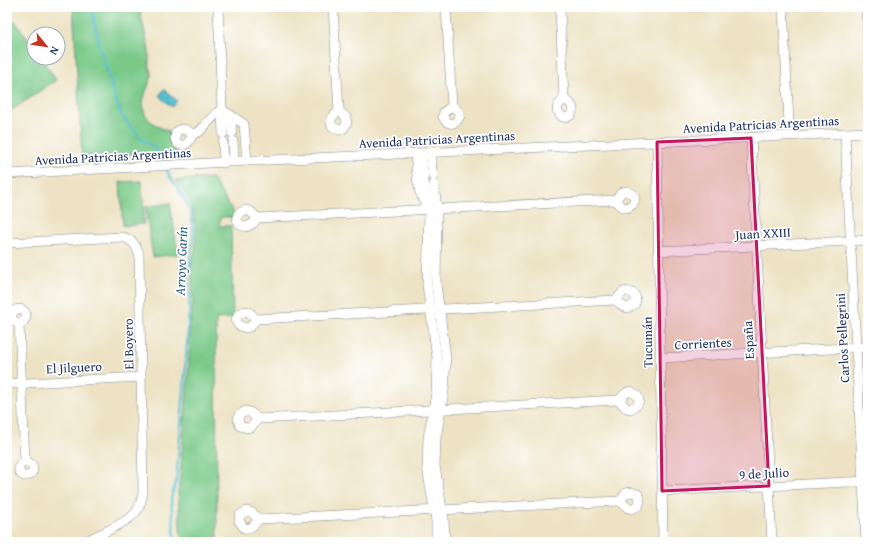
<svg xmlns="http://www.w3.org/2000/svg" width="875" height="549" font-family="'Gentium Book Plus',serif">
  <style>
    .green { fill: #7cca8a; stroke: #4c7c74 }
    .water { fill: #52becd; stroke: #367696 }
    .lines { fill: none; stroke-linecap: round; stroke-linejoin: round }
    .stream { stroke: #52becd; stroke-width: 2.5 }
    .minor-casing { stroke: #848991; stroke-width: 10 }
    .minor { stroke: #fff; stroke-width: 9 }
    .marked { fill: #c2185b; fill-opacity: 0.2; stroke: #c2185b; stroke-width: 3; stroke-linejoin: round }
    .labels { text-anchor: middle; stroke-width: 3.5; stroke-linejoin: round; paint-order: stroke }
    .street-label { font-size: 13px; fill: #1b2f5e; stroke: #fff }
    .water-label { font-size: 14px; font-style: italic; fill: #2e6185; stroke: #fff }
  </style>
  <rect width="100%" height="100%" fill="#fff"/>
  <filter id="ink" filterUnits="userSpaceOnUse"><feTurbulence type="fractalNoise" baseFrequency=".025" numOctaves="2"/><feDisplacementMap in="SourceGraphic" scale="8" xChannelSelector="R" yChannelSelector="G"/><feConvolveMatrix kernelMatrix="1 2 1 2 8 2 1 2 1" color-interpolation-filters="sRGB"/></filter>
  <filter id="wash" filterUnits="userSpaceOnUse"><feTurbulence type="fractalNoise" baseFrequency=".012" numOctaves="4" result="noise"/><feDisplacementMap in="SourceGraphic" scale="16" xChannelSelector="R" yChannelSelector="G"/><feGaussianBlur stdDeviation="0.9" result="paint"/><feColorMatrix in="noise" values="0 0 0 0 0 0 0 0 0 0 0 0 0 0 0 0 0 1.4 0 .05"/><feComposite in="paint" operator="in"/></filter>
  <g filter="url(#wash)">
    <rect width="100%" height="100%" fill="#ede3c4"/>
    <!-- green -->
    <g class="green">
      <path d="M 73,7 L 139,7 L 149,50 L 149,66 L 152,75 C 150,82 142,99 143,106 C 144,120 157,127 169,131 L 171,145 L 177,153 L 82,156 Z"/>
      <path d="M 15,21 L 34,48 L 34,58 L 41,58 L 56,80 L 12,110 L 7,103 L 7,27 Z"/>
      <path d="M 212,178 L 234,213 L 233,217 L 221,217 L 219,226 L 231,226 L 233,318 L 216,319 L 217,542 L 181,542 L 178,492 L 181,467 L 189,363 L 190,328 L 193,300 L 191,265 L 195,250 L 196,228 L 194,217 L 189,200 L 176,180 Z"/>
      <path d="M 142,181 L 144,224 L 123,226 L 120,182 Z"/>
      <path d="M 170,203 L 178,254 L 153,257 L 145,207 Z"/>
    </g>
    <!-- water -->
    <path class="water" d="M 164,89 L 177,101 L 172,107 L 159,96 Z"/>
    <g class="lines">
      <!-- stream -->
      <g class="stream">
        <path d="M 91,7 L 99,44 L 116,101 L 122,116 L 141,139 L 154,147 L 162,158 L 164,163"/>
        <path d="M 166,168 L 169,175 L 184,198 L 191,213 L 193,224 L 193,238 L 188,276 L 190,298 L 184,390 L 176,482 L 171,498 L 175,542"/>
      </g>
    </g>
  </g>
  <g filter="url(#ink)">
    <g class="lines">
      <!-- minor casing -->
      <g class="minor-casing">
        <g id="minor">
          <path d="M 218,7 L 223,134"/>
          <path d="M 333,7 L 339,111"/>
          <path d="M 446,7 L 452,106"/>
          <path d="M 560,7 L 564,99"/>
          <path d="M 783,7 L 789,123"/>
          <path d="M 866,7 L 868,42"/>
          <path d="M 564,99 L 570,103 L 573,108 L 571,115 L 566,118 L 561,116 L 557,110 L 558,105 Z"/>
          <path d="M 452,106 L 458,111 L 460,116 L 456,122 C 451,125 446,123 443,117 L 444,112 Z"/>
          <path d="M 339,111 L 346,117 L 347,123 L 344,128 L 339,130 L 332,126 C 328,118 334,116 339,111 Z"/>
          <path d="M 231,115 L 232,133"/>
          <path d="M 181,129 L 186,130 L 193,134 C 189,141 187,148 178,144 L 175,139 L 176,132 Z"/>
          <path d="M 845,133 L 866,542"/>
          <path d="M 193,134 L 199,132 L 221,109 L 244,124 L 247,161"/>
          <path d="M 751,138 L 772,542"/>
          <path d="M 233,141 L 234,162"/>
          <path d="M 223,142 L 224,163"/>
          <path d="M 657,142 L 663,542"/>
          <path d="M 415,153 C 417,170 416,189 425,203"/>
          <path d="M 421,153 L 424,177"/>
          <path d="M 430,153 L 433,176"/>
          <path d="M 7,174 L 247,161 L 868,132"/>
          <path d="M 434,184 L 437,209 L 436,284 L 446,357 L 444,392 L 436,438 L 435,466 L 444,520 L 445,542"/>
          <path d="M 425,185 L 429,209 L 427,285 L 437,358 L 436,393 L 428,438 L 427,467 L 436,521 L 436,542"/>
          <path d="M 626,191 L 633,194 L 635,199 L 633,204 L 627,208 L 622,207 L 615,200 L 622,192 Z"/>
          <path d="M 245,210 L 250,211 L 257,218 L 254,223 L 246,227 L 239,224 L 237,219 L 238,214 Z"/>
          <path d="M 257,218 L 615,200"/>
          <path d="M 7,243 L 122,237 C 132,239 136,245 139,254 L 143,494 C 141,501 140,507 136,512 C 129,522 96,536 84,542"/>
          <path d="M 658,251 L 868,240"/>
          <path d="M 627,291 L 634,294 L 636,299 L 635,304 L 628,308 L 624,307 L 616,300 L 623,292 Z"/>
          <circle cx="19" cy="316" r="7"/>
          <path d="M 245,311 L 249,312 L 256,319 L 250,327 L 246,328 L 238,325 L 236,320 L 238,315 Z"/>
          <path d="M 256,319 L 616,300"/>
          <path d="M 19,323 L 25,462"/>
          <path d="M 660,358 L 868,347"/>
          <path d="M 7,384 L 141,377"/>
          <path d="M 630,391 L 637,395 L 639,400 L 637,405 L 630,409 L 626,408 L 619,400 L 626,393 Z"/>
          <path d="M 246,411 L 250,412 L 258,419 L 251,427 L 247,428 L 240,426 L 238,420 L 239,415 Z"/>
          <path d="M 258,419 L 619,400"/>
          <circle cx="26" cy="469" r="7"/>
          <path d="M 662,491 L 868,481"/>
          <path d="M 631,492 L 638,494 L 640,499 L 639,505 L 632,509 L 628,508 L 620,501 L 626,493 Z"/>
          <path d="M 247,511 L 251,512 L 259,519 C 255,525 251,529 244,528 L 239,521 L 240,515 Z"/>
          <path d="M 259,519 L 620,501"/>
        </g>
      </g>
      <!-- minor -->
      <use href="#minor" class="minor"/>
    </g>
  </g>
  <!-- marked area -->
  <path class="marked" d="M 751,138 L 769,486 L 662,491 L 657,142 Z"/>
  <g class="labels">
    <!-- street labels -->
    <g class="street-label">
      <text transform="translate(761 124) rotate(-3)" y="5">Avenida Patricias Argentinas</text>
      <text transform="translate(437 139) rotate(-3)" y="5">Avenida Patricias Argentinas</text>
      <text transform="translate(113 156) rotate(-3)" y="5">Avenida Patricias Argentinas</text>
      <text transform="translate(763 233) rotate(-3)" y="5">Juan XXIII</text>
      <text transform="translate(842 338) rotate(-93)" y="5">Carlos Pellegrini</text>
      <text transform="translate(748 340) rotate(-93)" y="5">España</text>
      <text transform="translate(647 342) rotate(-91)" y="5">Tucumán</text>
      <text transform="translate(703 343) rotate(-3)" y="5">Corrientes</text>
      <text transform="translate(128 344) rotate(-91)" y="5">El Boyero</text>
      <text transform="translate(74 367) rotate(-3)" y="5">El Jilguero</text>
      <text transform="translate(764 473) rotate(-3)" y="5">9 de Julio</text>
    </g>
    <!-- water labels -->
    <g class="water-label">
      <text transform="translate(181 261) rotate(-88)" y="5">Arroyo Garín</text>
    </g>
  </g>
  <!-- margin -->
  <rect width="875" height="549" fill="none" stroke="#fff" stroke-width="24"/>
  <!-- north arrow -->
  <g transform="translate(46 46) rotate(120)"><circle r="19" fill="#ffffff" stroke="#a4acbf"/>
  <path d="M0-3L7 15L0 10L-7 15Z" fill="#c8321e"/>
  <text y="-6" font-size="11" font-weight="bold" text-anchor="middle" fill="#1b2f5e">N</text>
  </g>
</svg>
